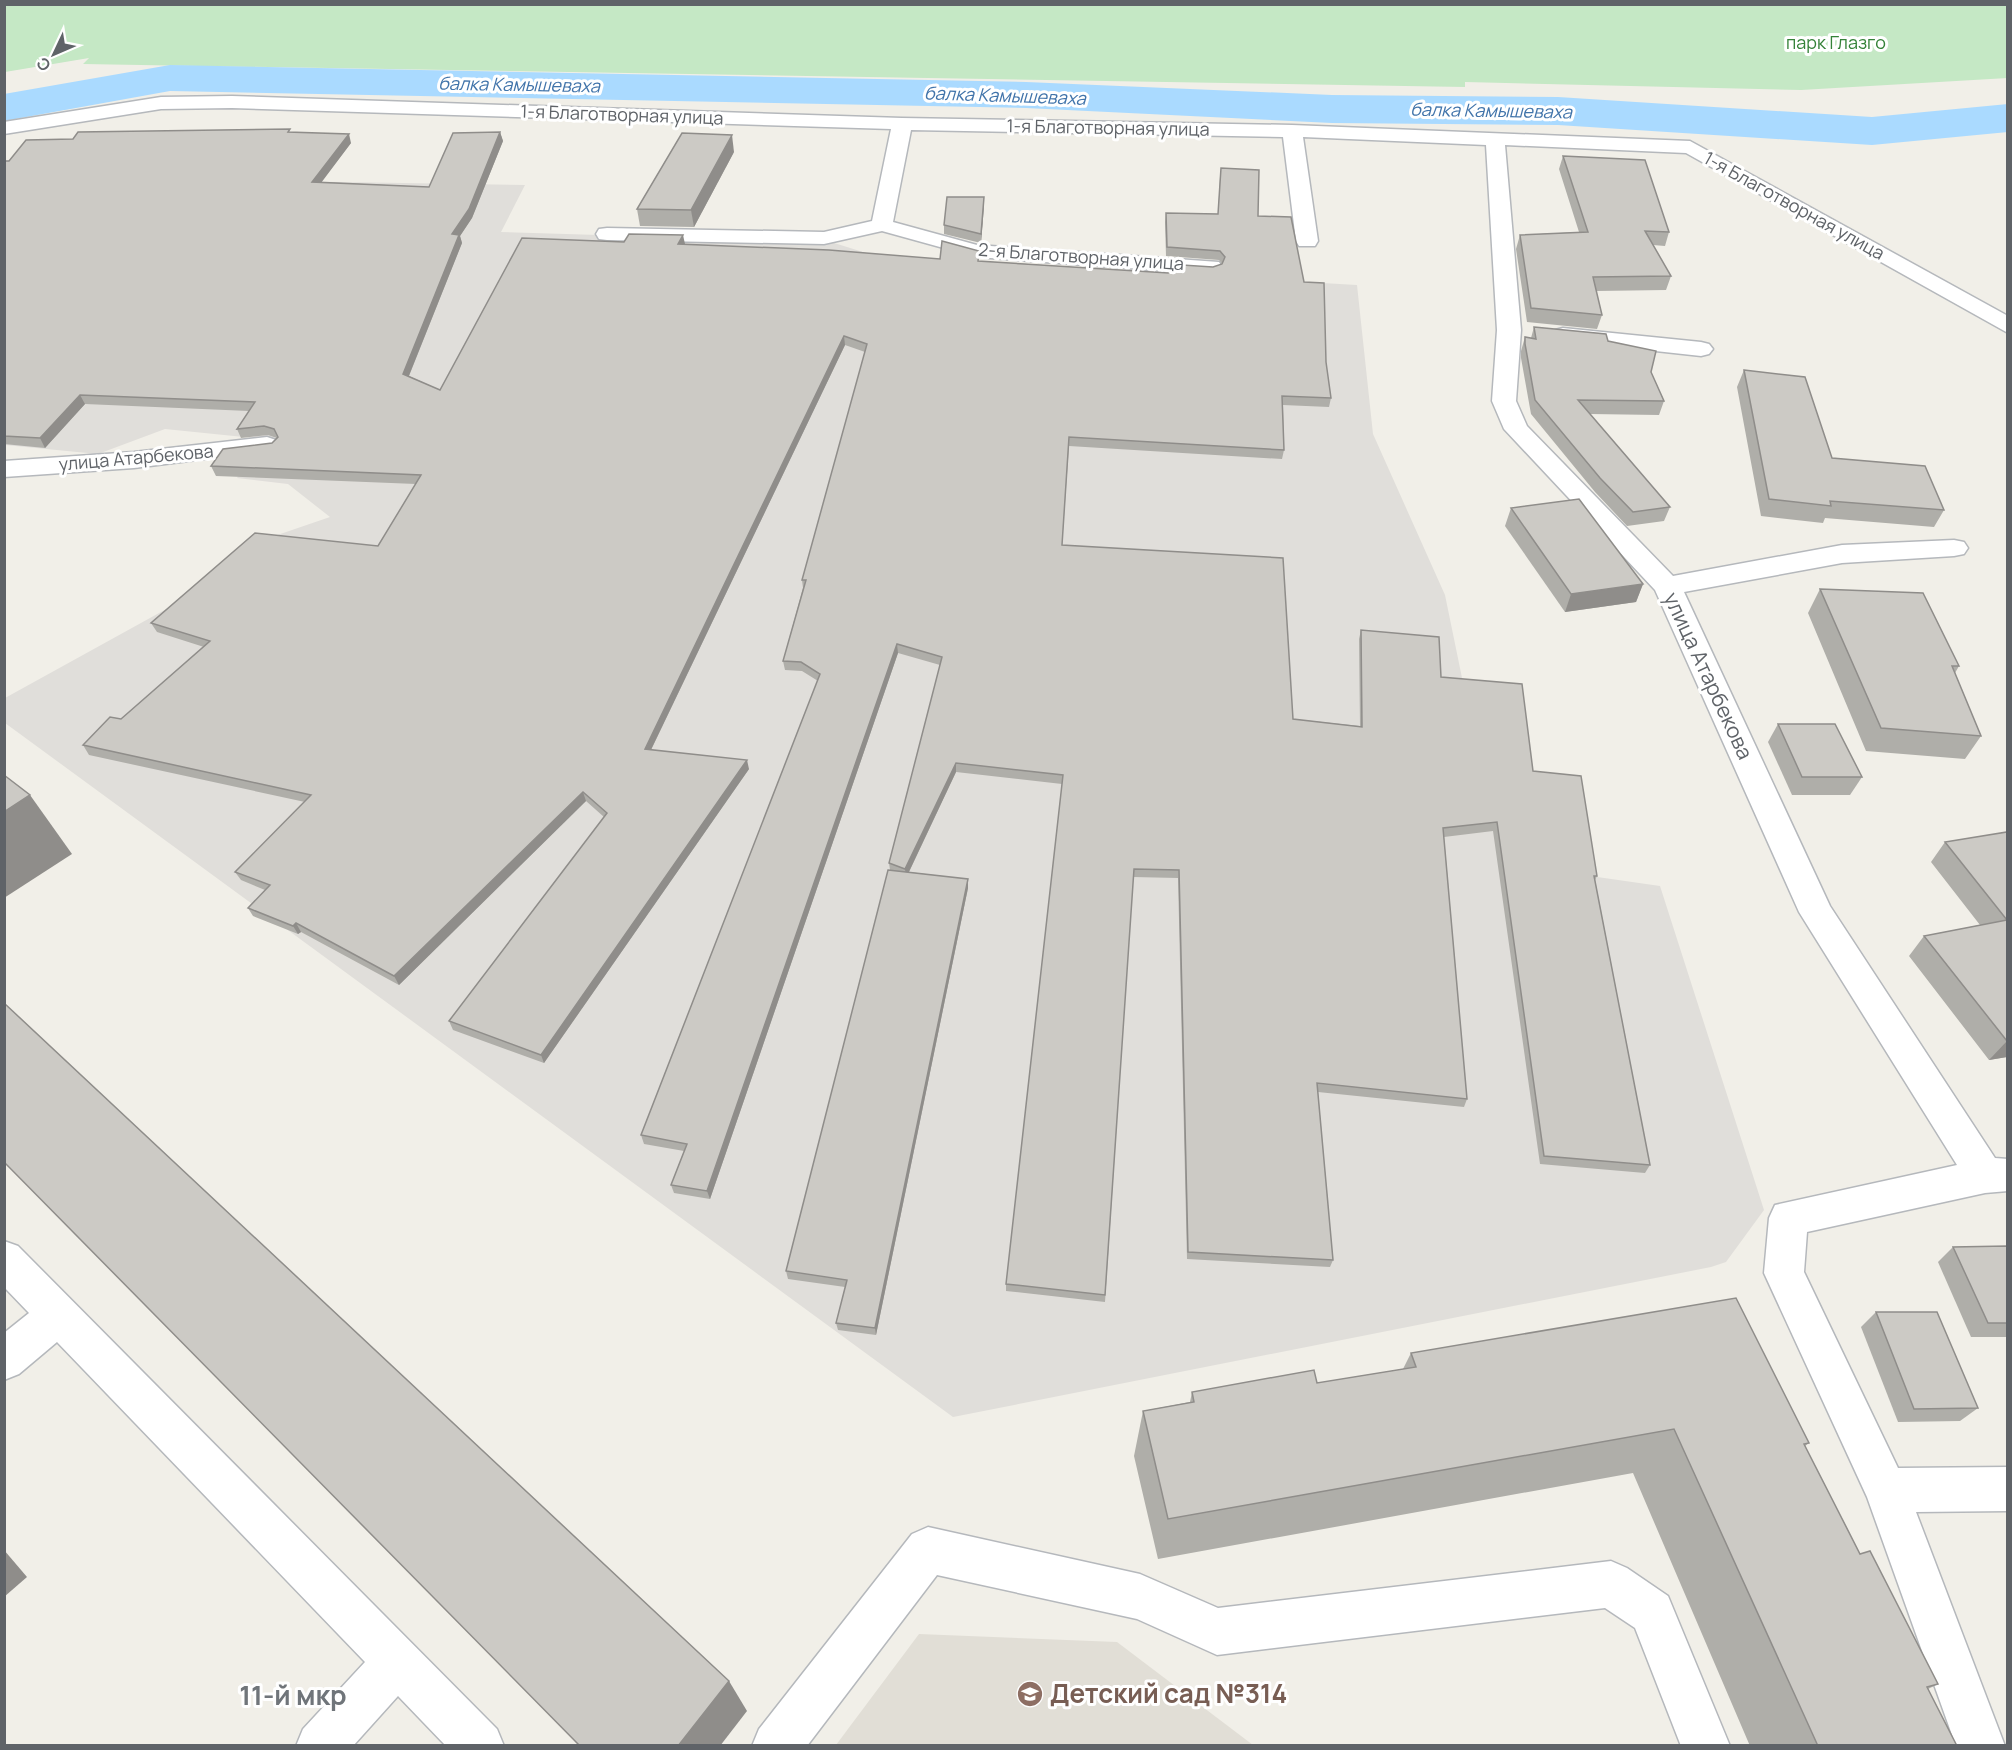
<svg xmlns="http://www.w3.org/2000/svg" width="2012" height="1750" font-family="Manrope,sans-serif">
  <style>
    .industrial { fill: #e0deda }
    .education { fill: #e1ded6 }
    .green { fill: #c5e8c5 }
    .lines { fill: none; stroke-linecap: round; stroke-linejoin: round }
    .river { fill: #aadaff; fill-rule: evenodd }
    .minor-casing { stroke: #b5b8bc; stroke-width: 3 }
    .minor { fill: #fff; fill-rule: evenodd }
    .wall { fill: #afaea9 }
    .shaded-wall { fill: #8f8d8a }
    .building { fill: #cccac5; stroke: #8f8d8a; stroke-width: 1.5 }
    .labels { text-anchor: middle; stroke-width: 6; stroke-linejoin: round; paint-order: stroke }
    .far-park-label { font-size: 18px; fill: #348238; stroke: #fff }
    .far-water-label { font-size: 18px; font-style: italic; fill: #4174aa; stroke: #fff }
    .far-street-label { font-size: 18px; fill: #5f6368; stroke: #fff }
    .street-label { font-size: 21px; fill: #5f6368; stroke: #fff }
    .near-education-label { font-size: 26px; font-weight: bold; fill: #785e54; stroke: #fff; text-anchor: start }
    .near-neighbourhood-label { font-size: 27px; font-weight: bold; fill: #70757a; stroke: #fff }
  </style>
  <rect width="100%" height="100%" fill="#f1efe8"/>
  <!-- industrial -->
  <path class="industrial" d="M 280,181 L 525,185 L 501,232 L 831,242 L 879,257 L 1357,285 L 1373,434 L 1445,595 L 1500,863 L 1660,886 L 1764,1210 L 1726,1262 L 1711,1267 L 953,1417 L 5,723 L 5,698 L 179,602 L 245,546 L 330,517 L 288,484 L 237,478 L 264,439 L 165,429 L 98,454 L 5,445 L 5,203 Z"/>
  <!-- education -->
  <path class="education" d="M 919,1634 L 1117,1642 L 1253,1745 L 836,1745 Z"/>
  <!-- green -->
  <path class="green" d="M 5,4 L 2007,4 L 2008,78 L 1801,90 L 1465,82 L 1465,87 L 83,64 L 89,58 L 5,72 Z"/>
  <g class="lines">
    <!-- river -->
    <path class="river" d="M 170,65 L 1026,82 L 1332,95 L 1558,97 L 1872,117 L 2008,104 L 2008,132 L 1872,145 L 1558,125 L 1332,123 L 1026,108 L 170,91 L 4,121 L 4,94 Z"/>
    <!-- minor casing -->
    <g class="minor-casing">
      <g id="minor">
        <path d="M 232,96 L 902,118 L 1292,125 L 1690,141 L 2008,316 L 2008,333 L 1686,153 L 1505,145 L 1521,330 L 1516,401 L 1527,426 L 1673,576 L 1842,545 L 1954,540 L 1964,542 L 1968,548 L 1964,554 L 1954,556 L 1842,563 L 1684,592 L 1830,906 L 1995,1158 L 2008,1159 L 2008,1191 L 1985,1193 L 1807,1232 L 1804,1272 L 1898,1468 L 2008,1467 L 2008,1511 L 1916,1512 L 2005,1746 L 1956,1746 L 1867,1497 L 1764,1273 L 1769,1218 L 1775,1205 L 1957,1165 L 1799,912 L 1655,590 L 1504,429 L 1492,401 L 1497,330 L 1486,145 L 1303,137 L 1318,241 L 1315,246 L 1299,246 L 1296,241 L 1283,137 L 911,130 L 893,222 L 977,245 L 1219,262 L 1222,267 L 1219,272 L 1211,274 L 976,257 L 882,231 L 824,244 L 607,240 L 599,239 L 596,234 L 599,229 L 607,228 L 824,232 L 872,221 L 891,129 L 232,108 L 161,109 L 4,134 L 4,122 L 161,97 Z"/>
        <path d="M 1563,328 L 1701,342 L 1709,344 L 1713,349 L 1709,354 L 1701,356 L 1555,340 L 1551,335 L 1555,330 Z"/>
        <path d="M 267,437 L 276,440 L 280,445 L 276,450 L 134,468 L 4,477 L 4,461 L 134,452 Z"/>
        <path d="M 4,1241 L 18,1246 L 497,1729 L 504,1746 L 446,1746 L 398,1696 L 353,1746 L 296,1746 L 303,1729 L 365,1662 L 57,1342 L 19,1374 L 4,1380 L 4,1333 L 29,1313 L 4,1287 Z"/>
        <path d="M 928,1527 L 1140,1574 L 1218,1608 L 1611,1561 L 1627,1568 L 1668,1596 L 1730,1746 L 1681,1746 L 1635,1628 L 1605,1608 L 1217,1655 L 1137,1619 L 937,1575 L 807,1746 L 752,1746 L 759,1729 L 912,1534 Z"/>
      </g>
    </g>
    <!-- minor -->
    <use href="#minor" class="minor"/>
  </g>
  <!-- wall -->
  <g class="wall">
    <path d="M 291,132 L 351,143 L 321,182 L 429,187 L 500,132 L 503,141 L 472,218 L 460,236 L 462,243 L 409,376 L 440,390 L 624,242 L 685,244 L 684,245 L 979,261 L 1167,273 L 1167,264 L 1213,267 L 1222,264 L 1219,260 L 1166,256 L 1165,222 L 1166,213 L 1218,214 L 1220,177 L 1258,216 L 1304,282 L 1326,362 L 1331,398 L 1329,407 L 1283,405 L 1284,450 L 1282,459 L 1069,446 L 1062,545 L 1293,719 L 1360,726 L 1359,639 L 1361,630 L 1441,677 L 1533,771 L 1597,876 L 1595,880 L 1650,1165 L 1645,1173 L 1540,1164 L 1493,831 L 1444,837 L 1467,1099 L 1464,1107 L 1318,1092 L 1333,1260 L 1330,1267 L 1187,1259 L 1178,878 L 1133,877 L 1105,1302 L 1006,1291 L 1006,1284 L 1062,784 L 956,772 L 909,872 L 968,879 L 968,888 L 876,1335 L 838,1330 L 836,1323 L 845,1287 L 788,1279 L 786,1271 L 890,870 L 889,863 L 940,665 L 898,653 L 710,1199 L 674,1193 L 671,1185 L 684,1151 L 644,1144 L 641,1135 L 818,681 L 802,671 L 785,670 L 783,661 L 803,588 L 802,580 L 865,352 L 845,345 L 651,750 L 749,769 L 544,1063 L 453,1030 L 449,1021 L 604,817 L 586,801 L 399,985 L 301,932 L 298,934 L 253,916 L 248,908 L 265,890 L 241,880 L 235,872 L 305,802 L 89,755 L 83,745 L 121,719 L 204,647 L 157,632 L 151,623 L 378,546 L 416,484 L 216,476 L 211,466 L 272,443 L 277,438 L 268,435 L 241,438 L 237,429 L 249,411 L 85,404 L 45,448 L 4,444 L 4,161 L 9,161 L 73,139 Z"/>
    <path d="M 734,152 L 694,227 L 640,226 L 637,209 Z"/>
    <path d="M 1563,156 L 1669,232 L 1665,246 L 1653,245 L 1671,276 L 1666,290 L 1596,291 L 1602,315 L 1597,329 L 1527,322 L 1516,249 L 1520,235 L 1579,232 L 1559,169 Z"/>
    <path d="M 984,197 L 981,243 L 944,234 L 944,225 Z"/>
    <path d="M 1534,327 L 1608,341 L 1651,372 L 1664,401 L 1659,415 L 1590,414 L 1670,507 L 1664,521 L 1627,526 L 1595,492 L 1531,414 L 1521,358 L 1521,351 L 1525,337 L 1531,338 Z"/>
    <path d="M 1744,370 L 1832,458 L 1944,510 L 1934,527 L 1825,518 L 1823,523 L 1761,516 L 1737,387 Z"/>
    <path d="M 1511,508 L 1643,584 L 1636,602 L 1565,612 L 1505,526 Z"/>
    <path d="M 1820,589 L 1959,666 L 1955,673 L 1981,736 L 1965,759 L 1866,751 L 1808,613 Z"/>
    <path d="M 1778,724 L 1862,777 L 1850,795 L 1792,795 L 1768,742 Z"/>
    <path d="M 2007,832 L 2007,1057 L 1989,1060 L 1909,956 L 1924,936 L 1980,925 L 1931,862 L 1945,842 Z"/>
    <path d="M 2007,1246 L 2007,1337 L 1971,1337 L 1938,1262 L 1953,1247 Z"/>
    <path d="M 1876,1312 L 1978,1408 L 1960,1421 L 1898,1422 L 1861,1327 Z"/>
    <path d="M 1411,1353 L 1809,1443 L 1805,1446 L 1860,1554 L 1938,1684 L 1928,1689 L 1957,1746 L 1750,1746 L 1633,1473 L 1158,1559 L 1134,1456 L 1143,1411 L 1190,1402 L 1192,1392 L 1317,1383 L 1403,1369 Z"/>
  </g>
  <!-- shaded-wall -->
  <g class="shaded-wall">
    <path d="M 500,132 L 503,141 L 472,218 L 460,236 L 462,243 L 406,383 L 403,374 L 452,234 Z"/>
    <path d="M 349,134 L 351,143 L 315,191 L 312,182 Z"/>
    <path d="M 732,135 L 734,152 L 694,227 L 691,210 Z"/>
    <path d="M 984,197 L 984,206 L 981,243 L 981,234 Z"/>
    <path d="M 683,235 L 685,244 L 680,253 L 678,244 Z"/>
    <path d="M 844,336 L 845,345 L 647,758 L 645,749 Z"/>
    <path d="M 80,395 L 85,404 L 45,448 L 40,438 Z"/>
    <path d="M 1643,584 L 1636,602 L 1565,612 L 1571,594 Z"/>
    <path d="M 897,644 L 898,653 L 710,1199 L 707,1191 Z"/>
    <path d="M 747,760 L 749,769 L 544,1063 L 541,1055 Z"/>
    <path d="M 956,763 L 956,772 L 906,878 L 905,869 Z"/>
    <path d="M 583,792 L 586,801 L 399,985 L 394,976 Z"/>
    <path d="M 30,795 L 72,854 L 4,898 L 4,812 Z"/>
    <path d="M 968,879 L 968,888 L 876,1335 L 875,1328 Z"/>
    <path d="M 296,923 L 301,932 L 298,934 L 293,926 Z"/>
    <path d="M 2007,1041 L 2007,1057 L 1989,1060 Z"/>
    <path d="M 4,1550 L 27,1577 L 4,1597 Z"/>
    <path d="M 729,1681 L 747,1711 L 720,1746 L 678,1746 Z"/>
  </g>
  <!-- building -->
  <g class="building">
    <path d="M 290,129 L 288,132 L 349,134 L 312,182 L 429,187 L 453,133 L 500,132 L 469,209 L 452,234 L 459,235 L 403,374 L 440,390 L 522,238 L 624,242 L 629,234 L 683,235 L 678,244 L 829,250 L 940,259 L 942,241 L 979,251 L 978,261 L 1168,273 L 1167,264 L 1213,267 L 1222,264 L 1225,257 L 1220,251 L 1167,247 L 1166,213 L 1218,214 L 1221,168 L 1259,170 L 1258,216 L 1291,217 L 1304,282 L 1324,283 L 1326,362 L 1331,398 L 1282,396 L 1284,450 L 1069,437 L 1062,545 L 1283,558 L 1293,719 L 1362,727 L 1361,630 L 1439,637 L 1441,677 L 1522,684 L 1533,771 L 1581,776 L 1597,876 L 1594,876 L 1650,1165 L 1544,1156 L 1497,822 L 1443,828 L 1467,1099 L 1317,1083 L 1333,1260 L 1188,1252 L 1179,870 L 1134,869 L 1105,1295 L 1006,1284 L 1063,775 L 956,763 L 905,869 L 889,863 L 942,657 L 897,644 L 707,1191 L 671,1185 L 687,1144 L 641,1135 L 820,674 L 801,662 L 783,661 L 806,580 L 802,580 L 867,344 L 844,336 L 645,749 L 747,760 L 541,1055 L 449,1021 L 607,813 L 583,792 L 394,976 L 296,923 L 293,926 L 248,908 L 270,885 L 235,872 L 311,795 L 83,745 L 110,717 L 121,719 L 210,641 L 151,623 L 255,533 L 378,546 L 421,475 L 211,466 L 223,449 L 272,443 L 278,437 L 274,429 L 264,426 L 237,429 L 255,402 L 80,395 L 40,438 L 4,436 L 4,161 L 9,161 L 26,140 L 73,139 L 78,132 Z"/>
    <path d="M 682,133 L 732,135 L 691,210 L 637,209 Z"/>
    <path d="M 1563,156 L 1645,160 L 1669,232 L 1645,231 L 1671,276 L 1593,277 L 1602,315 L 1531,308 L 1520,235 L 1588,232 Z"/>
    <path d="M 947,197 L 984,197 L 981,234 L 944,225 Z"/>
    <path d="M 1534,327 L 1606,334 L 1608,341 L 1656,351 L 1651,372 L 1664,401 L 1578,400 L 1670,507 L 1633,512 L 1600,478 L 1535,400 L 1525,344 L 1525,337 L 1536,339 Z"/>
    <path d="M 1744,370 L 1805,377 L 1832,458 L 1925,466 L 1944,510 L 1830,501 L 1831,506 L 1769,499 Z"/>
    <path d="M 1579,499 L 1643,584 L 1571,594 L 1511,508 Z"/>
    <path d="M 1820,589 L 1923,593 L 1959,666 L 1952,666 L 1981,736 L 1881,728 Z"/>
    <path d="M 1778,724 L 1835,724 L 1862,777 L 1802,777 Z"/>
    <path d="M 4,775 L 30,795 L 4,812 Z"/>
    <path d="M 2007,832 L 2007,1041 L 1924,936 L 2007,920 L 1945,842 Z"/>
    <path d="M 888,870 L 968,879 L 875,1328 L 836,1323 L 847,1280 L 786,1271 Z"/>
    <path d="M 4,1003 L 729,1681 L 678,1746 L 580,1746 L 4,1162 Z"/>
    <path d="M 2007,1246 L 2007,1323 L 1988,1323 L 1953,1247 Z"/>
    <path d="M 1736,1298 L 1809,1443 L 1804,1444 L 1860,1554 L 1870,1551 L 1938,1684 L 1927,1687 L 1957,1746 L 1818,1746 L 1674,1429 L 1168,1519 L 1143,1411 L 1194,1402 L 1192,1392 L 1314,1370 L 1317,1383 L 1416,1367 L 1411,1353 Z"/>
    <path d="M 1876,1312 L 1937,1312 L 1978,1408 L 1914,1409 Z"/>
  </g>
  <!-- icons -->
  <defs>
    <g id="school-disc" transform="scale(1.35)"><circle r="9.5" fill="#8d6e63" stroke="#fff"/><path d="M0-5L7-2L0 1L-7-2ZM-4 1L0 2.5L4 1V4Q0 6-4 4Z" fill="#fff"/></g>
  </defs>
  <g fill-rule="evenodd">
    <use href="#school-disc" x="1030" y="1694"/>
  </g>
  <g class="labels">
    <!-- far-park labels -->
    <g class="far-park-label">
      <text x="1836" y="49">парк Глазго</text>
    </g>
    <!-- far-water labels -->
    <g class="far-water-label">
      <text transform="translate(519 85) rotate(1)" y="6">балка Камышеваха</text>
      <text transform="translate(1005 96) rotate(2)" y="6">балка Камышеваха</text>
      <text transform="translate(1491 111) rotate(1)" y="6">балка Камышеваха</text>
    </g>
    <!-- far-street labels -->
    <g class="far-street-label">
      <text transform="translate(622 115) rotate(2)" y="6">1-я Благотворная улица</text>
      <text transform="translate(1108 128) rotate(1)" y="6">1-я Благотворная улица</text>
      <text transform="translate(1794 206) rotate(29)" y="6">1-я Благотворная улица</text>
      <text transform="translate(1081 257) rotate(4)" y="6">2-я Благотворная улица</text>
      <text transform="translate(136 458) rotate(-5)" y="6">улица Атарбекова</text>
    </g>
    <!-- street labels -->
    <g class="street-label">
      <text transform="translate(1708 676) rotate(65)" y="7">улица Атарбекова</text>
    </g>
    <!-- near-education labels -->
    <g class="near-education-label">
      <text x="1050" y="1703">Детский сад №314</text>
    </g>
    <!-- near-neighbourhood labels -->
    <g class="near-neighbourhood-label">
      <text x="293" y="1705">11-й мкр</text>
    </g>
  </g>
  <!-- border -->
  <rect width="2012" height="1750" fill="none" stroke="#5f6368" stroke-width="12"/>
  <!-- north arrow -->
  <g transform="translate(54 54) rotate(226)" stroke="#ffffff" stroke-width="4.5" paint-order="stroke">
  <path d="M0-4.5L10 22L0 15L-10 22Z" fill="#5f6368"/>
  <text y="-9" font-size="16" font-weight="bold" text-anchor="middle" fill="#5f6368">С</text>
  </g>
</svg>
